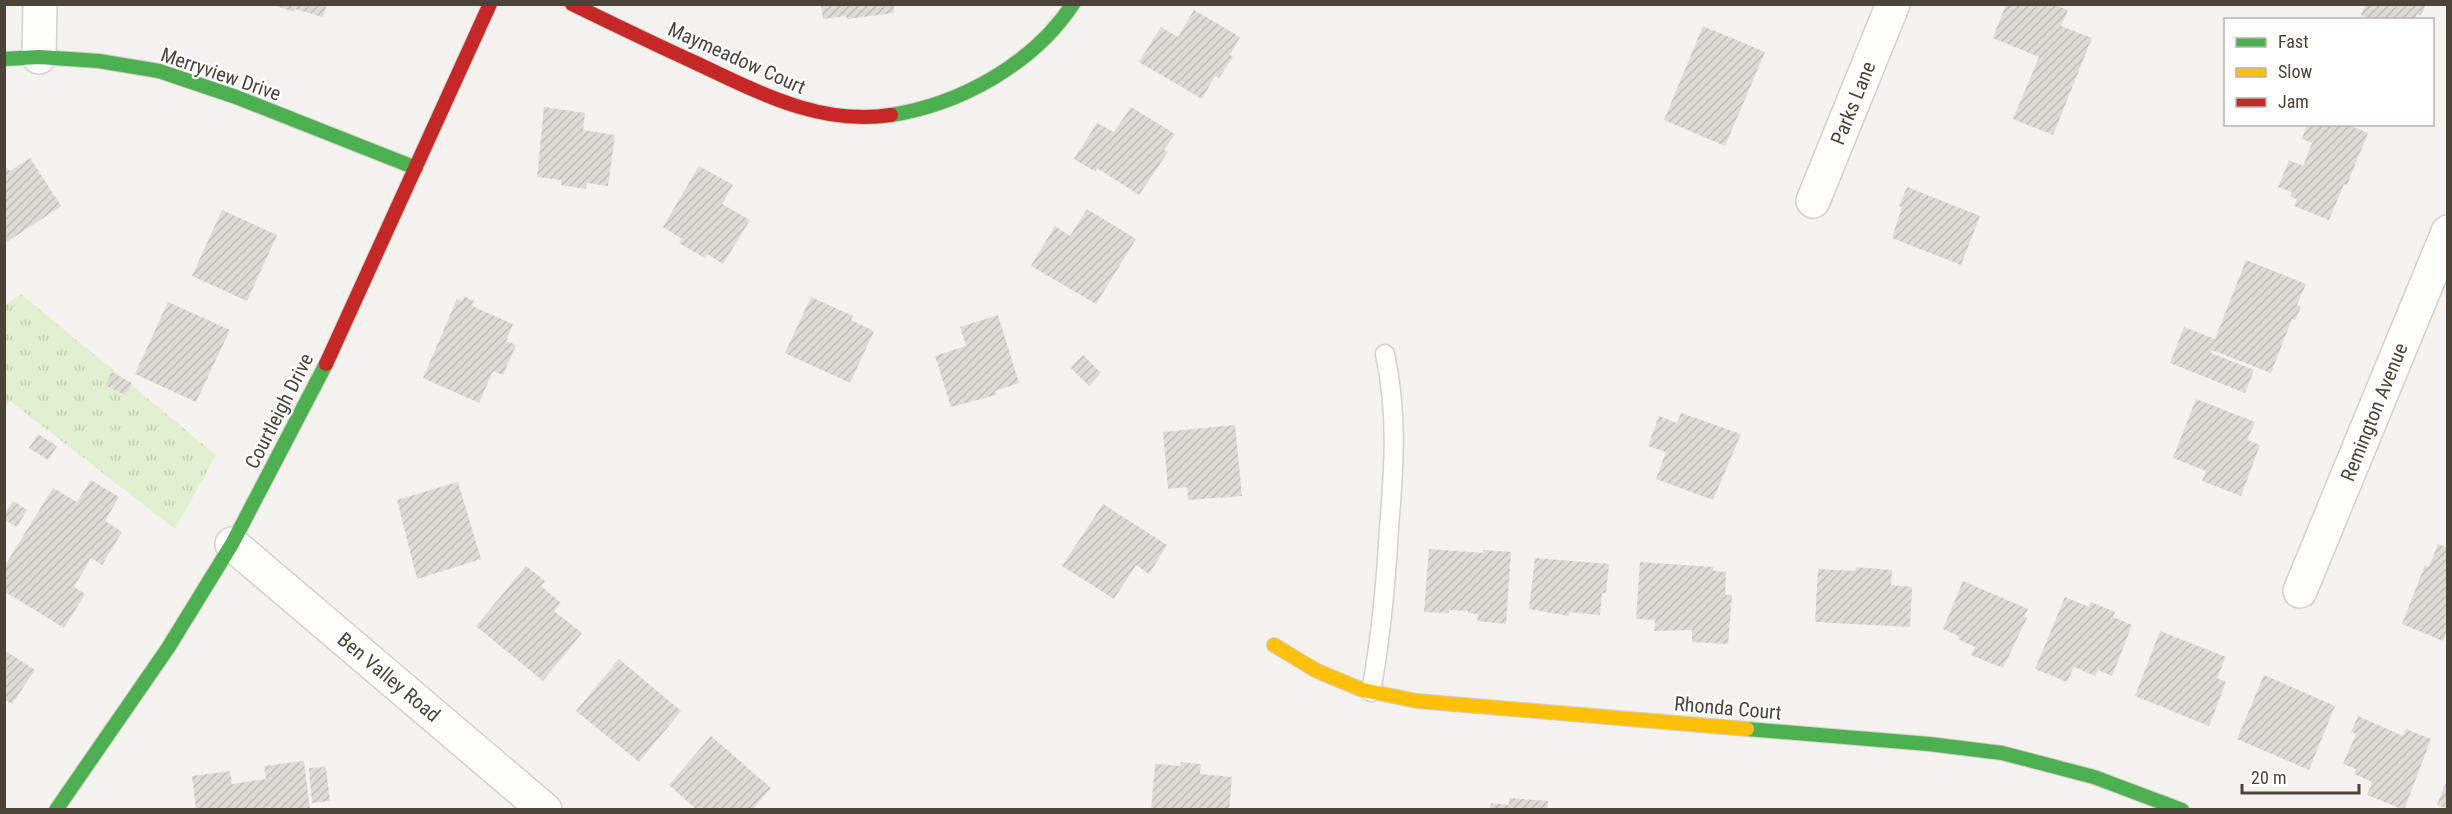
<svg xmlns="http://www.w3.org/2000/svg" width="2452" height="814" font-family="'Roboto Condensed',sans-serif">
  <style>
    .grass { fill: url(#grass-tufts) }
    .building { fill: url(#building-hatch) }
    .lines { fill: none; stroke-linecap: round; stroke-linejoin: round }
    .lane-casing { stroke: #d2d0cb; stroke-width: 21 }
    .street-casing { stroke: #d2d0cb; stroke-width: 36 }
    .fast-casing { stroke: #d3cfc5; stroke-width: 16 }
    .slow-casing { stroke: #d3cfc5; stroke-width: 16 }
    .jam-casing { stroke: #d3cfc5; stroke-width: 16 }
    .lane { stroke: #fdfdfc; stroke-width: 18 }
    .street { stroke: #fdfdfc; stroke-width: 33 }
    .fast { stroke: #4caf50; stroke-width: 14 }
    .slow { stroke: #ffc107; stroke-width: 14 }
    .jam { stroke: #c62828; stroke-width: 14 }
    .labels { text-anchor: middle; stroke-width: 4.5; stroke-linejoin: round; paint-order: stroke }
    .street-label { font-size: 20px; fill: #4b4439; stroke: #fff }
  </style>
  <defs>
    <pattern id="grass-tufts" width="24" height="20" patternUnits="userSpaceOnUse" patternTransform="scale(1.5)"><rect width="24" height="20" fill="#e1eecf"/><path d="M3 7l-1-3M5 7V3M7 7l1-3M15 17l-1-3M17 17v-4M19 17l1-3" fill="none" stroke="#c3cdb2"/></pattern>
    <pattern id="building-hatch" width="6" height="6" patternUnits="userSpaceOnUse" patternTransform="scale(1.5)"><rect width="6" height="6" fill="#dedbd6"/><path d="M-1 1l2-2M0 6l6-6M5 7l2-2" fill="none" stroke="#c0bdb8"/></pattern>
  </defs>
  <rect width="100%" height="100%" fill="#f4f2ee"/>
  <!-- grass -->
  <path class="grass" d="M 21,294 L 216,455 L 175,529 L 10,401 L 5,408 L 5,305 Z"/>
  <!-- building -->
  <g class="building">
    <path d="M 271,4 L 327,4 L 323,17 L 295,9 L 294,12 Z"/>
    <path d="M 821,4 L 894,4 L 894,13 L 847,19 L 846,16 L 823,19 Z"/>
    <path d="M 2006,4 L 2053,4 L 2068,10 L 2061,26 L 2092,38 L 2053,135 L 2013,119 L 2039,57 L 1993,38 Z"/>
    <path d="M 2366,4 L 2426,4 L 2421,16 L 2417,14 L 2414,20 L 2372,20 L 2361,15 Z"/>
    <path d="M 1194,10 L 1240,37 L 1230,55 L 1233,57 L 1219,78 L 1215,76 L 1202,99 L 1139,62 L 1161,27 L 1178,37 Z"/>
    <path d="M 1703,26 L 1765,52 L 1725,146 L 1664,120 Z"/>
    <path d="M 544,107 L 585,113 L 583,130 L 615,135 L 608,186 L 587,183 L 586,189 L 561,185 L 561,180 L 537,177 Z"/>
    <path d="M 1131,107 L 1175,134 L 1164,150 L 1168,152 L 1139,195 L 1097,168 L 1096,172 L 1074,159 L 1097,123 L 1114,132 Z"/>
    <path d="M 2307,124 L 2346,124 L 2368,133 L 2347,185 L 2344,184 L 2329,220 L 2294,206 L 2297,199 L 2290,197 L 2292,192 L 2278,187 L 2289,160 L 2303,166 L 2312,143 L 2302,139 Z"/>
    <path d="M 30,158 L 61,206 L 4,244 L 4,170 L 7,168 L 10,171 Z"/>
    <path d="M 699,166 L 733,185 L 722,204 L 750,220 L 723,264 L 707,254 L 705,258 L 679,243 L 682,239 L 663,227 Z"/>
    <path d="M 1907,187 L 1980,216 L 1961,265 L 1892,238 L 1902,207 L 1899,206 Z"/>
    <path d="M 1087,209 L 1136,239 L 1096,304 L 1031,266 L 1055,226 L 1070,236 Z"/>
    <path d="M 222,210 L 277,235 L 247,301 L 192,276 Z"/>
    <path d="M 2246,260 L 2306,284 L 2297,305 L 2301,307 L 2295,320 L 2292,319 L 2271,373 L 2212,350 L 2211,353 L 2254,370 L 2245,393 L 2170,363 L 2184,327 L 2215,339 Z"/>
    <path d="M 464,296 L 474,301 L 472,306 L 513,324 L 506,341 L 516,345 L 503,375 L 493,371 L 479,403 L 423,378 L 457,299 L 462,301 Z"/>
    <path d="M 811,297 L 853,316 L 851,320 L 874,331 L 850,383 L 785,353 Z"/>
    <path d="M 168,302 L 230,330 L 196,402 L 135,374 Z"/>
    <path d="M 998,315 L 1019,383 L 995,391 L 996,395 L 951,407 L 935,356 L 966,346 L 960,327 Z"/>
    <path d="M 1083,355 L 1101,373 L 1089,386 L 1071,368 Z"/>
    <path d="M 112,372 L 132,383 L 125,395 L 105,385 Z"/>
    <path d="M 2196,399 L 2255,422 L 2247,440 L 2260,445 L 2241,496 L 2202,481 L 2206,471 L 2173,458 Z"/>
    <path d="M 1681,413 L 1741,434 L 1713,500 L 1656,479 L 1666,452 L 1648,446 L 1659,416 L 1677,423 Z"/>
    <path d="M 1235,425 L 1242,496 L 1188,500 L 1187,487 L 1168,489 L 1163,432 Z"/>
    <path d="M 38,434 L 57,446 L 48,460 L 29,448 Z"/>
    <path d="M 91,480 L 119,497 L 105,521 L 122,532 L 102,565 L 91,558 L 74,587 L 85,594 L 64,628 L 4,591 L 4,567 L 53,488 L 77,502 Z"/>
    <path d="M 458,482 L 481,559 L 417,579 L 397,500 Z"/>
    <path d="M 13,501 L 27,510 L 17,527 L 4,519 L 4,514 Z"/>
    <path d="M 1103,504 L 1167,545 L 1149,574 L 1136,565 L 1114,599 L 1062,566 Z"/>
    <path d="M 2438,544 L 2448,548 L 2448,629 L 2443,641 L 2402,624 L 2425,565 L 2429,567 Z"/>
    <path d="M 1429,549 L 1484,553 L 1483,550 L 1511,552 L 1506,624 L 1477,621 L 1478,614 L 1468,613 L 1468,611 L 1449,610 L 1449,613 L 1424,612 Z"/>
    <path d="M 1535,558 L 1609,564 L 1606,593 L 1602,593 L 1600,615 L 1569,612 L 1569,616 L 1529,609 Z"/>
    <path d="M 1640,562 L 1713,567 L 1713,571 L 1726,572 L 1725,595 L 1732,595 L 1728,644 L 1692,642 L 1692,630 L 1654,631 L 1655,620 L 1636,619 Z"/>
    <path d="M 526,566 L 545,581 L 541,586 L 561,603 L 554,611 L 582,633 L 543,681 L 476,626 Z"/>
    <path d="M 1856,567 L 1892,570 L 1891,585 L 1912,587 L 1910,627 L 1815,622 L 1818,569 L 1855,571 Z"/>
    <path d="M 1963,581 L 2028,609 L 2024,617 L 2027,618 L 2003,668 L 1971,655 L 1975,647 L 1958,639 L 1959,636 L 1943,629 Z"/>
    <path d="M 2065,597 L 2089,607 L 2091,602 L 2115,612 L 2113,617 L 2132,625 L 2112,676 L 2098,670 L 2095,676 L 2074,667 L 2067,682 L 2035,669 Z"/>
    <path d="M 2160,631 L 2226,657 L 2217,678 L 2226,682 L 2209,726 L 2135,696 Z"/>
    <path d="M 4,650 L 35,670 L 12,704 L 4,699 Z"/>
    <path d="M 619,659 L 681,711 L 639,762 L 576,711 Z"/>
    <path d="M 2264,675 L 2335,706 L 2309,770 L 2237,739 Z"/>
    <path d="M 2358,716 L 2403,736 L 2406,729 L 2431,739 L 2404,810 L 2367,795 L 2372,782 L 2354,774 L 2356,769 L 2343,764 L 2356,734 L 2351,732 Z"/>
    <path d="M 711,736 L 771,788 L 752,810 L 697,810 L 669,785 Z"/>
    <path d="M 304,761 L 310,810 L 196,810 L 192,776 L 230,771 L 232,784 L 266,779 L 264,766 Z"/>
    <path d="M 1181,762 L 1201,764 L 1200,774 L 1232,777 L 1229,810 L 1151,810 L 1155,764 L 1180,766 Z"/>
    <path d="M 326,767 L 330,801 L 312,803 L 309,768 Z"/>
    <path d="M 2447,780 L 2448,780 L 2448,809 L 2437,805 Z"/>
    <path d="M 1509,798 L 1548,801 L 1547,810 L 1490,810 L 1491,803 L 1509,805 Z"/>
  </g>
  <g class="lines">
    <!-- lane casing -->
    <g class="lane-casing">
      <path id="lane" d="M 1371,692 C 1381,637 1386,583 1389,528 C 1394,467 1398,414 1385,354"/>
    </g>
    <!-- street casing -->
    <g class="street-casing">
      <g id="street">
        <path d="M 39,57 L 40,4"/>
        <path d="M 1813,201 L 1893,4"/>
        <path d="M 232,544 L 545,810"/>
        <path d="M 2300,591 L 2448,232"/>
      </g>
    </g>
    <!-- fast casing -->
    <g class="fast-casing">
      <g id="fast">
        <path d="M 4,59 L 39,57 L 99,61 L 159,71 L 236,97 L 416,168"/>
        <path d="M 891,115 C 961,104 1033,64 1073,4"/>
        <path d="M 1747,729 L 1929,744 L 2002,753 L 2094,777 L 2182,810"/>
        <path d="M 56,810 L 168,648 L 232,544 L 326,364"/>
      </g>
    </g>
    <!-- slow casing -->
    <g class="slow-casing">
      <path id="slow" d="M 1274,645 L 1317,671 L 1363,690 L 1417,701 L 1747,729"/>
    </g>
    <!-- jam casing -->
    <g class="jam-casing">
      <g id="jam">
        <path d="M 572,4 C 613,24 654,44 696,63 C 758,92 820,126 891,115"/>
        <path d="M 326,364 L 490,4"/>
      </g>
    </g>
    <!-- lane -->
    <use href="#lane" class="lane"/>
    <!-- street -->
    <use href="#street" class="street"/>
    <!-- fast -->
    <use href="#fast" class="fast"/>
    <!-- slow -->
    <use href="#slow" class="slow"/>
    <!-- jam -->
    <use href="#jam" class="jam"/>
  </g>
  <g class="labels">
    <!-- street labels -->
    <g class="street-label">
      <text transform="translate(737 58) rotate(24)" y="7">Maymeadow Court</text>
      <text transform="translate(221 74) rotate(19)" y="7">Merryview Drive</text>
      <text transform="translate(1853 103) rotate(-68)" y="7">Parks Lane</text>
      <text transform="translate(279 411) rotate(-63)" y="7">Courtleigh Drive</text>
      <text transform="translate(2374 412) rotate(-68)" y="7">Remington Avenue</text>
      <text transform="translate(389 677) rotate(40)" y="7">Ben Valley Road</text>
      <text transform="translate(1728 708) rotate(5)" y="7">Rhonda Court</text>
    </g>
  </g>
  <!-- border -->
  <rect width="2452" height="814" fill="none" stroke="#4b4439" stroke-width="12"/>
  <!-- legend -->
  <rect x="2224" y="18" width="210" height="108" fill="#ffffff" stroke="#b7b4b0" stroke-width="1.5"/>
  <rect x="2236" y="38" width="30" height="9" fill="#4caf50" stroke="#b7b4b0" stroke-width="1.5"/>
  <text x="2278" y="48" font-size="18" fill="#4b4439">Fast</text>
  <rect x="2236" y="68" width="30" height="9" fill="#ffc107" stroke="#b7b4b0" stroke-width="1.5"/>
  <text x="2278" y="78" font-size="18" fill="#4b4439">Slow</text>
  <rect x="2236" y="98" width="30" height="9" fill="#c62828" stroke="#b7b4b0" stroke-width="1.5"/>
  <text x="2278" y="108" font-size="18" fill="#4b4439">Jam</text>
  <!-- scale -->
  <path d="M2242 784v9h117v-9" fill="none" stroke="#4b4439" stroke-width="3"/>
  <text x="2251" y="784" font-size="18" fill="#4b4439" stroke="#ffffff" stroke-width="4.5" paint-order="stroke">20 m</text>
</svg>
